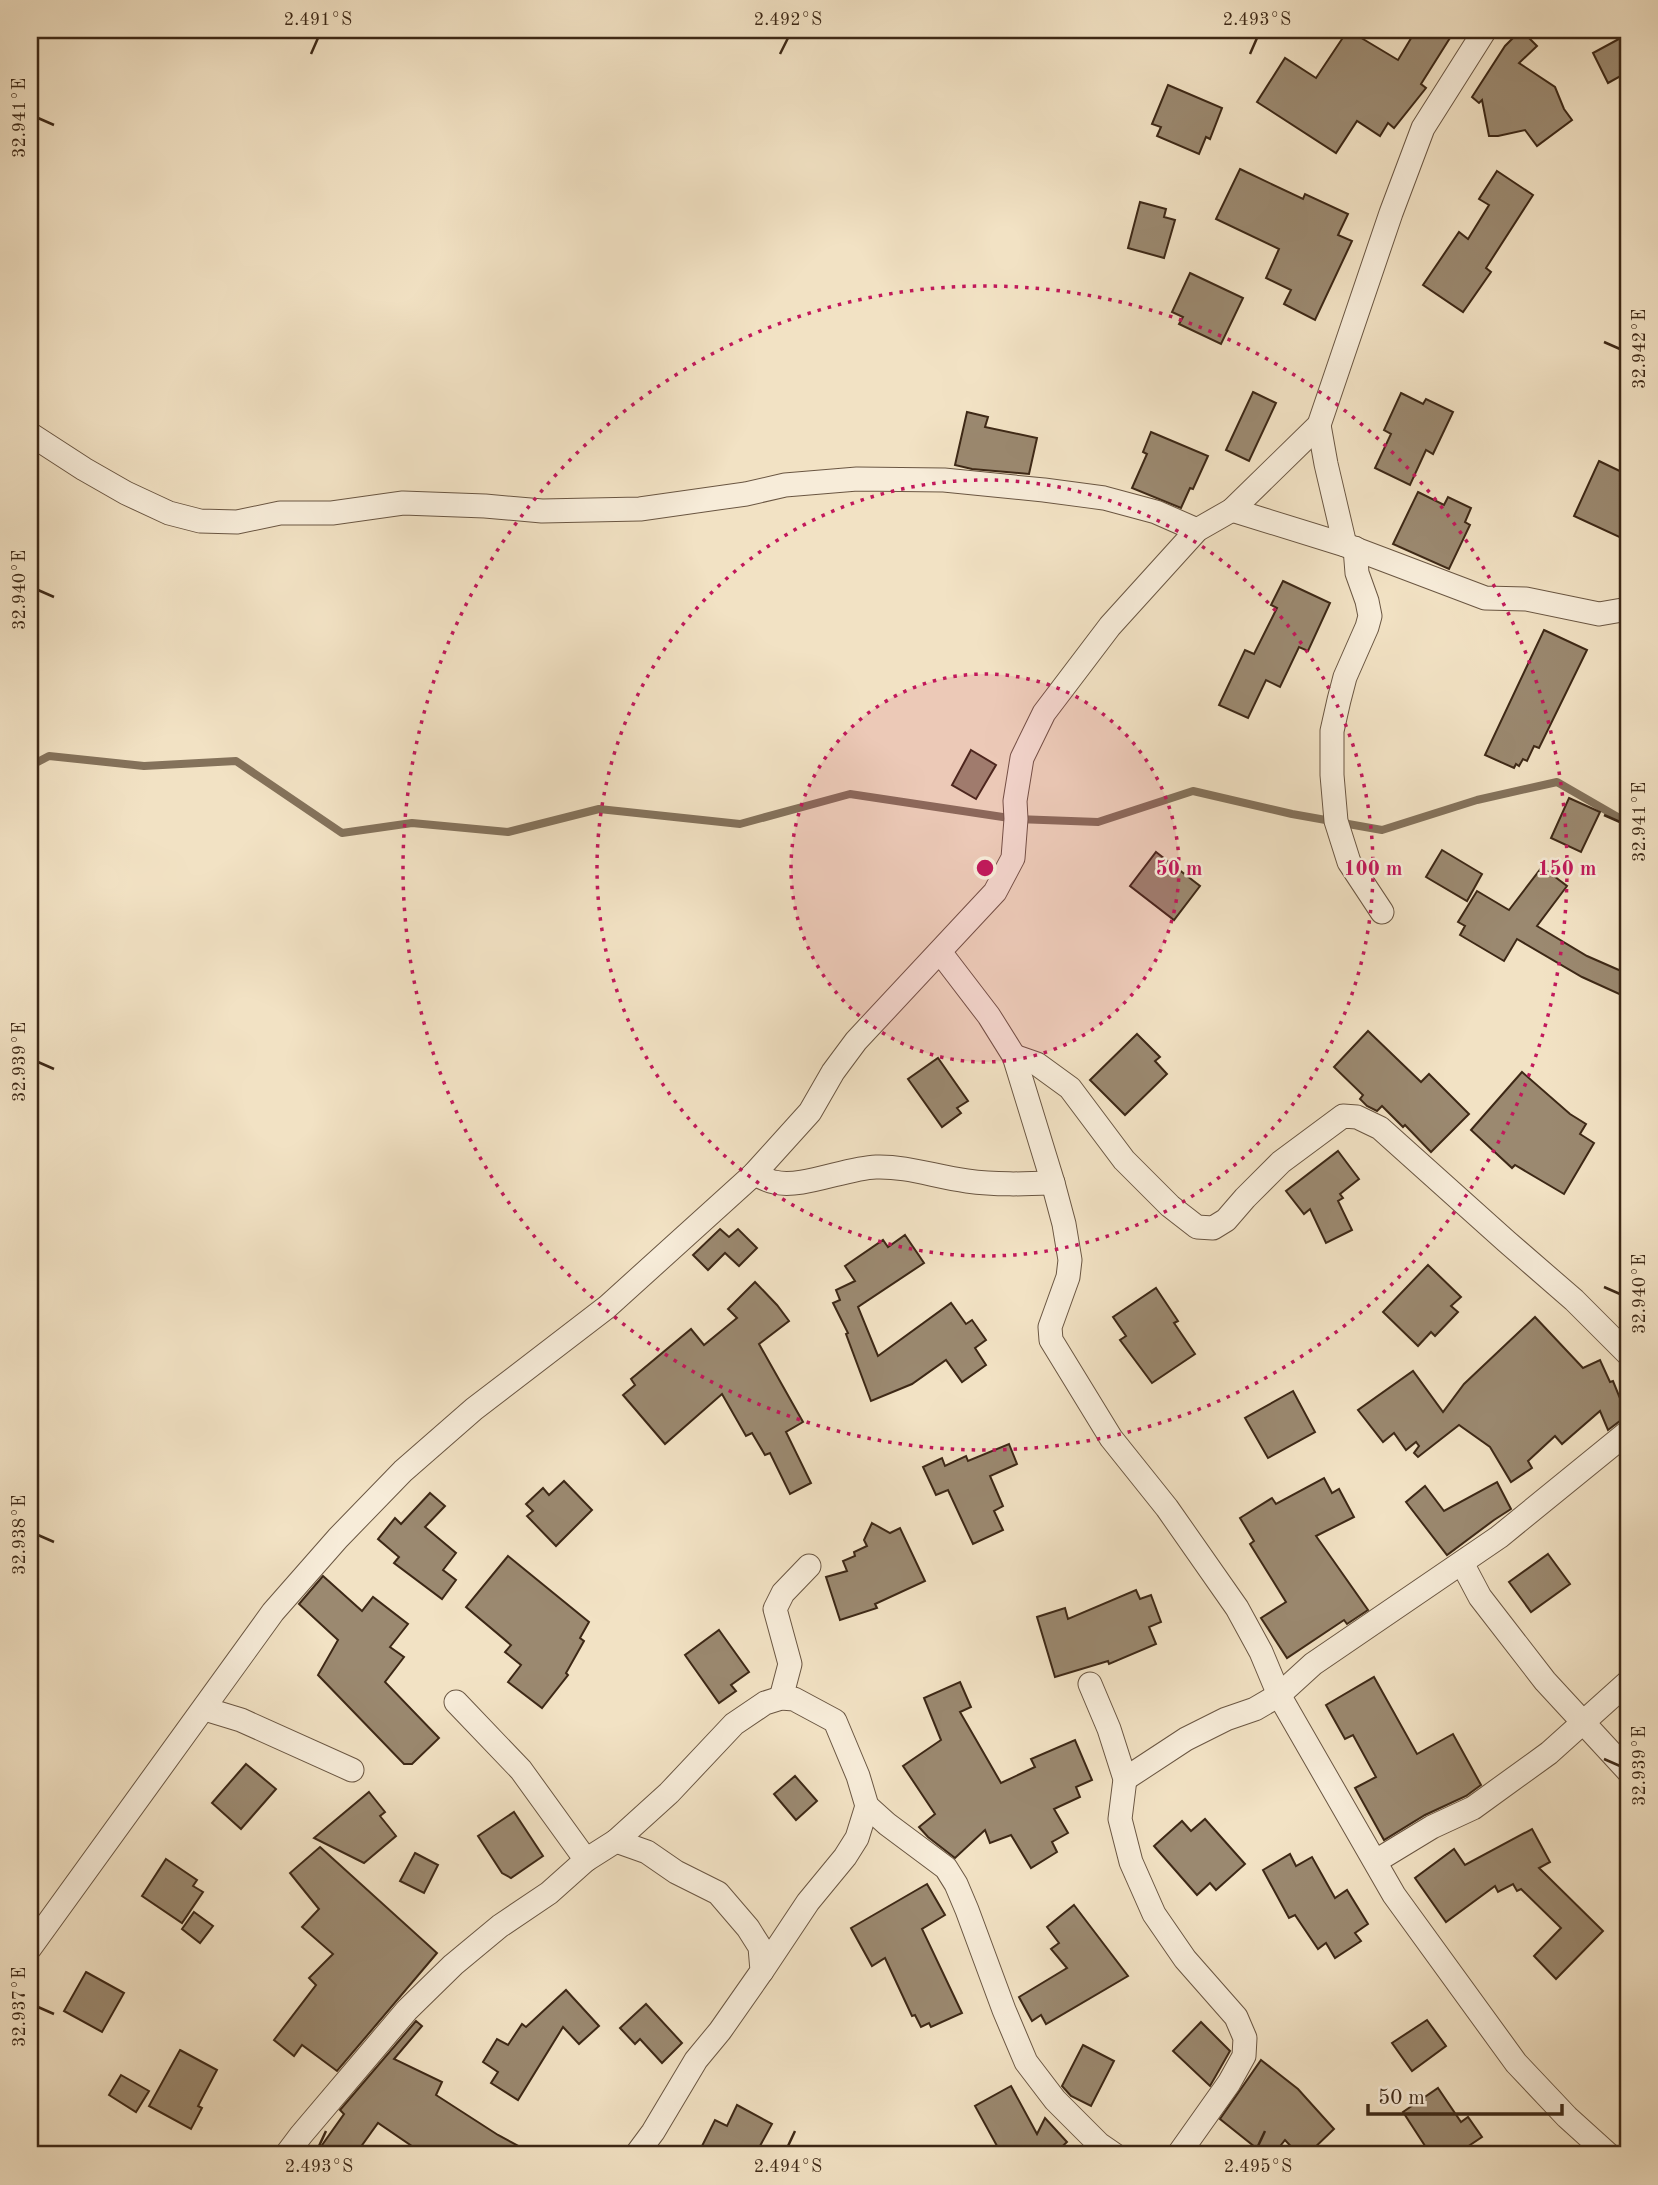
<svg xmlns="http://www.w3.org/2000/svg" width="1658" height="2185" font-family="'Old Standard TT',serif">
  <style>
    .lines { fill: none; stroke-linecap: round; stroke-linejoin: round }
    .stream { stroke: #84725b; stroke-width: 8 }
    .building { fill: #9b8970; stroke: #3d2816; stroke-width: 2 }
    .minor-casing { stroke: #6a5642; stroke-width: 25 }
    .minor { stroke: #f7ecd9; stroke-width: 23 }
    .ticks { fill: none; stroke: #3d2816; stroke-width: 2.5 }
    .ring { fill: none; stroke: #c2185b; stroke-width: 3.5; stroke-dasharray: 3.5 7 }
    .centre { fill: #c2185b; stroke: #f7ecd9; stroke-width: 3.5 }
    .ring-label { font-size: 21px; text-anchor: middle; font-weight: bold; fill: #c2185b; stroke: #f7ecd9; stroke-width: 5; stroke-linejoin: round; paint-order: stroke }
    .neatline { fill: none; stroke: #3d2816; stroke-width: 2.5 }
    .ticks-label { font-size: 18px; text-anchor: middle; fill: #3d2816 }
  </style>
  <rect width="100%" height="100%" fill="#f2e2c4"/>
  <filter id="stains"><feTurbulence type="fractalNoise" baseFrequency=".00286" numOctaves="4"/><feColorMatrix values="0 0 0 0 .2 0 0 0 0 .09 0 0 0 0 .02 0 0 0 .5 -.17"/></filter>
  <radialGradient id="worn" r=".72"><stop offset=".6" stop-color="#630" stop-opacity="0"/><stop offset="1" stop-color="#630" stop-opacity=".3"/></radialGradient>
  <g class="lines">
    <!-- stream -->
    <path class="stream" d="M 30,766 L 49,756 L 144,766 L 236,761 L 342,833 L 412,823 L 508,832 L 599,809 L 740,824 L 850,794 L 1016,819 L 1098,822 L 1193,791 L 1292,814 L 1382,830 L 1477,800 L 1557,782 L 1628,823"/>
  </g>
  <!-- building -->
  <g class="building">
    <path d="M 1348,30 L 1398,60 L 1416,30 L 1455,30 L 1421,84 L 1426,88 L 1394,128 L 1388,123 L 1380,136 L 1357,121 L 1336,153 L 1257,102 L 1285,58 L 1316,78 Z"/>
    <path d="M 1521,30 L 1537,46 L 1519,63 L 1555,87 L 1564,109 L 1572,120 L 1537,146 L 1525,130 L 1498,136 L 1489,136 L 1482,100 L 1479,103 L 1472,97 L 1505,46 Z"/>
    <path d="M 1628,34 L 1628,72 L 1608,83 L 1593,53 Z"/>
    <path d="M 1168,85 L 1222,108 L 1210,139 L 1206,137 L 1199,154 L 1157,136 L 1161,127 L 1152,124 Z"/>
    <path d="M 1240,169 L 1303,199 L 1305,194 L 1348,214 L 1338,235 L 1352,241 L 1315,320 L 1284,304 L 1291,290 L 1266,278 L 1279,249 L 1216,219 Z"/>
    <path d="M 1497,171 L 1533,195 L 1486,268 L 1491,272 L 1463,312 L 1423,285 L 1459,232 L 1468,239 L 1489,205 L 1479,199 Z"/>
    <path d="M 1140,202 L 1166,209 L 1164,217 L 1175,220 L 1164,258 L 1128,248 Z"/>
    <path d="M 1190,273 L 1243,298 L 1221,344 L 1179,324 L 1183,317 L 1172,312 Z"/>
    <path d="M 1253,392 L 1276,403 L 1249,461 L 1226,450 Z"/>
    <path d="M 1401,393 L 1423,404 L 1426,399 L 1453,412 L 1433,454 L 1426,450 L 1410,485 L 1375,468 L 1391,434 L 1384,430 Z"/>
    <path d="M 967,412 L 988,417 L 985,427 L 1037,438 L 1029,474 L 972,469 L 955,465 Z"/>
    <path d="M 1151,432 L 1208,456 L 1193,489 L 1190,488 L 1181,508 L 1132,488 L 1147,454 L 1143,452 Z"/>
    <path d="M 1599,461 L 1628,475 L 1628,541 L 1574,516 Z"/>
    <path d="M 1418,492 L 1444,505 L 1448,497 L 1471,508 L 1465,522 L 1470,525 L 1449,569 L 1393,544 Z"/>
    <path d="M 1283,581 L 1330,603 L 1308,651 L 1299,647 L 1280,687 L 1266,680 L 1248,718 L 1219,705 L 1245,650 L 1254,654 L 1277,608 L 1271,605 Z"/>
    <path d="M 1544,630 L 1587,650 L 1539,748 L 1534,746 L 1527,761 L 1523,759 L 1519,766 L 1516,764 L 1514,768 L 1485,755 Z"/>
    <path d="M 971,750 L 996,765 L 976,799 L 952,785 Z"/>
    <path d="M 1569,798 L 1600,812 L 1581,852 L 1551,838 Z"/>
    <path d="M 1442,850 L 1482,874 L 1467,901 L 1426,877 Z"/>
    <path d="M 1156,852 L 1200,886 L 1174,920 L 1130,886 Z"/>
    <path d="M 1542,867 L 1567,886 L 1537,926 L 1587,956 L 1628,974 L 1628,998 L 1582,977 L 1517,939 L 1504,961 L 1460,935 L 1465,926 L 1458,922 L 1477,891 L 1509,910 Z"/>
    <path d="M 1368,1031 L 1421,1082 L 1429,1074 L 1469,1114 L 1431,1152 L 1405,1125 L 1403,1127 L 1382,1106 L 1377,1111 L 1367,1106 L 1360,1099 L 1363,1095 L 1334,1067 Z"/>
    <path d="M 1137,1034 L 1160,1057 L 1155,1061 L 1167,1074 L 1125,1115 L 1090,1080 Z"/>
    <path d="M 938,1058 L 968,1101 L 957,1108 L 961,1113 L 942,1127 L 908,1079 Z"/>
    <path d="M 1522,1072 L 1570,1114 L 1586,1124 L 1580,1134 L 1594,1143 L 1564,1194 L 1515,1165 L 1512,1168 L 1471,1130 Z"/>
    <path d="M 1338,1151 L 1359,1179 L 1340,1194 L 1343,1198 L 1338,1201 L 1352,1230 L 1326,1243 L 1310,1209 L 1304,1214 L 1286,1191 Z"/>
    <path d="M 720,1229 L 729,1237 L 738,1229 L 757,1248 L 739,1266 L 725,1253 L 708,1270 L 693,1255 Z"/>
    <path d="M 905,1235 L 924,1263 L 858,1307 L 878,1356 L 951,1303 L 966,1324 L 972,1320 L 986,1340 L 975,1348 L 986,1365 L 962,1382 L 946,1360 L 912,1384 L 871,1401 L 846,1334 L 848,1333 L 833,1303 L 840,1300 L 836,1290 L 855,1281 L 845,1266 L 883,1240 L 888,1247 Z"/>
    <path d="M 1428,1265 L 1461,1297 L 1451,1306 L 1458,1312 L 1435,1336 L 1431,1332 L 1418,1346 L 1383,1312 Z"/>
    <path d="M 755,1282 L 777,1305 L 789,1321 L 759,1344 L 803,1422 L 786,1432 L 811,1483 L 790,1494 L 770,1453 L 765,1455 L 752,1433 L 746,1436 L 722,1394 L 665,1444 L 623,1395 L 635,1385 L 631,1379 L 691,1329 L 704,1345 L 737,1318 L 728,1309 Z"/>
    <path d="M 1156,1288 L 1178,1321 L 1174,1323 L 1195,1354 L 1152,1383 L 1120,1340 L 1126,1336 L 1113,1317 Z"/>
    <path d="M 1535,1317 L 1583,1368 L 1600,1360 L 1610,1382 L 1613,1381 L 1628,1418 L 1620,1421 L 1608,1430 L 1600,1411 L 1562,1444 L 1555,1436 L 1528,1461 L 1532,1468 L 1511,1482 L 1490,1447 L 1459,1425 L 1418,1457 L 1414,1453 L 1419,1446 L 1416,1442 L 1406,1450 L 1394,1433 L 1383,1442 L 1358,1410 L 1413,1371 L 1443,1412 L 1464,1384 Z"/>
    <path d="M 1293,1391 L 1315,1432 L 1268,1458 L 1245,1418 Z"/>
    <path d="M 1009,1444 L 1017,1464 L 990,1476 L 1003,1506 L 994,1511 L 1003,1530 L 973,1544 L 948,1490 L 936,1495 L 923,1467 L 942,1458 L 945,1466 L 966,1456 L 968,1461 Z"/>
    <path d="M 1324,1478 L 1332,1493 L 1339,1489 L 1354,1517 L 1316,1536 L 1368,1610 L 1347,1624 L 1344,1620 L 1287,1658 L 1261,1618 L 1286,1602 L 1250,1544 L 1254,1541 L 1240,1518 L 1272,1498 L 1276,1504 Z"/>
    <path d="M 564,1481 L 592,1510 L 556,1546 L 527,1516 L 533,1511 L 526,1504 L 543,1488 L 549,1495 Z"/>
    <path d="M 1497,1482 L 1511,1509 L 1494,1520 L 1447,1555 L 1406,1502 L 1425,1486 L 1444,1511 Z"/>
    <path d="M 430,1493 L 445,1506 L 425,1527 L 456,1553 L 443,1570 L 456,1580 L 442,1599 L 394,1563 L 399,1557 L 378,1539 L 395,1518 L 401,1524 Z"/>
    <path d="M 872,1523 L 890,1533 L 900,1528 L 925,1581 L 875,1604 L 877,1608 L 840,1620 L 826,1577 L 847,1571 L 843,1561 L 855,1556 L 854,1552 L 867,1546 L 864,1540 Z"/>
    <path d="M 1548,1554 L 1570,1584 L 1531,1612 L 1509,1582 Z"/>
    <path d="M 508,1556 L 589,1622 L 580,1638 L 584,1641 L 566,1673 L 568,1675 L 542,1708 L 508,1682 L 521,1665 L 505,1652 L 511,1645 L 466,1607 Z"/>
    <path d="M 323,1576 L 362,1611 L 373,1597 L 408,1624 L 390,1647 L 404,1657 L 385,1682 L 439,1738 L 412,1764 L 404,1764 L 318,1675 L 338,1640 L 299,1604 Z"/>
    <path d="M 1136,1590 L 1140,1599 L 1151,1595 L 1161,1622 L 1149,1627 L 1156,1644 L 1109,1664 L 1108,1661 L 1055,1677 L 1037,1617 L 1065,1608 L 1068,1619 Z"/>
    <path d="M 719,1630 L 749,1672 L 731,1685 L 736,1691 L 719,1703 L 685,1655 Z"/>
    <path d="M 1374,1677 L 1417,1754 L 1453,1734 L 1481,1785 L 1466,1796 L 1425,1815 L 1384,1840 L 1355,1788 L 1376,1777 L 1353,1735 L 1345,1739 L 1326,1705 Z"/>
    <path d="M 960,1682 L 971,1707 L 960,1712 L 1001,1783 L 1035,1767 L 1031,1759 L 1075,1740 L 1092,1780 L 1076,1787 L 1080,1797 L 1054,1809 L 1068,1833 L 1052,1842 L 1057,1852 L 1031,1868 L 1011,1835 L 990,1843 L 985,1830 L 955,1858 L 928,1837 L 919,1827 L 935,1814 L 903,1766 L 941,1740 L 924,1698 Z"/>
    <path d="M 246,1764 L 276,1789 L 241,1829 L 212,1803 Z"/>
    <path d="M 795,1776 L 817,1801 L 796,1820 L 774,1794 Z"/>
    <path d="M 369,1792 L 385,1812 L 380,1816 L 396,1836 L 364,1863 L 314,1838 Z"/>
    <path d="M 514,1812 L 543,1856 L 511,1878 L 502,1873 L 478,1836 Z"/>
    <path d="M 1205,1819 L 1245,1864 L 1216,1890 L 1210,1883 L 1197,1895 L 1154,1846 L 1182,1821 L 1191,1831 Z"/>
    <path d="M 1532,1829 L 1550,1862 L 1539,1868 L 1603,1931 L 1556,1979 L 1534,1956 L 1561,1928 L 1521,1889 L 1517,1891 L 1513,1884 L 1498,1892 L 1495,1886 L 1446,1922 L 1415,1878 L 1454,1849 L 1465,1865 Z"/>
    <path d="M 320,1847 L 437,1953 L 337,2071 L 302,2045 L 294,2056 L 274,2040 L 316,1985 L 309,1978 L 333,1954 L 302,1927 L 319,1909 L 290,1873 Z"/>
    <path d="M 415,1853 L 438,1865 L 424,1893 L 400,1881 Z"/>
    <path d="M 1290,1854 L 1296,1866 L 1312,1857 L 1335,1898 L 1347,1890 L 1368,1924 L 1355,1933 L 1361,1941 L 1335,1958 L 1326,1943 L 1318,1949 L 1295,1915 L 1289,1918 L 1263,1870 Z"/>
    <path d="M 166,1859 L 197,1880 L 193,1886 L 203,1892 L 182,1923 L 142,1896 Z"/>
    <path d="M 927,1884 L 945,1915 L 922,1929 L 962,2013 L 931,2027 L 929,2023 L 921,2027 L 915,2015 L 912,2016 L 885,1958 L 872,1966 L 851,1928 Z"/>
    <path d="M 1074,1905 L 1128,1976 L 1046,2024 L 1041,2015 L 1032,2021 L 1019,1997 L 1067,1968 L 1051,1949 L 1059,1943 L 1047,1927 Z"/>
    <path d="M 194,1912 L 213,1926 L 200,1943 L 182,1929 Z"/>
    <path d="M 86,1972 L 124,1993 L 102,2032 L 64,2011 Z"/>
    <path d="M 566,1990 L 599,2026 L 579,2044 L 563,2027 L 518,2100 L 491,2083 L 498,2072 L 483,2062 L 497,2039 L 508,2045 L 522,2024 L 526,2027 Z"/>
    <path d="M 646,2004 L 682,2043 L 662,2063 L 640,2039 L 635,2044 L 620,2028 Z"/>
    <path d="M 1427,2020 L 1446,2046 L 1412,2071 L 1392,2043 Z"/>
    <path d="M 416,2021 L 422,2026 L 394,2059 L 442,2082 L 436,2095 L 498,2135 L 535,2155 L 425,2155 L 378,2123 L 355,2155 L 315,2155 L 344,2114 L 340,2110 Z"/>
    <path d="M 1201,2022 L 1230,2051 L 1210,2086 L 1173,2051 Z"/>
    <path d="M 1083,2045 L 1114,2061 L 1091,2106 L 1071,2096 L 1062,2086 Z"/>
    <path d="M 180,2050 L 217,2070 L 198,2106 L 202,2108 L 191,2129 L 149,2106 Z"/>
    <path d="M 1261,2060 L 1298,2089 L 1334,2129 L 1307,2155 L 1299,2155 L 1285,2140 L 1273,2155 L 1265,2155 L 1220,2119 Z"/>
    <path d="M 121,2075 L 149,2091 L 136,2112 L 109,2095 Z"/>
    <path d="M 1011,2086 L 1037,2134 L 1045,2118 L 1067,2142 L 1053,2155 L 1002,2155 L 975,2106 Z"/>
    <path d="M 1438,2088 L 1461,2122 L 1468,2117 L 1482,2137 L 1455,2155 L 1431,2155 L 1403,2112 Z"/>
    <path d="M 737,2105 L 772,2124 L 755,2155 L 720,2155 L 702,2146 L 715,2120 L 727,2126 Z"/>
  </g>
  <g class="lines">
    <!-- minor casing -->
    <g class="minor-casing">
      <g id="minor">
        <path d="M 1319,425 L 1326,464 L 1345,545"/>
        <path d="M 30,434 L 84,469 L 126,493 L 169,513 L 200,521 L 237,522 L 280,513 L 332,513 L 403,503 L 485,506 L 542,511 L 640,509 L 746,494 L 785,485 L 857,479 L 944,480 L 1044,490 L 1104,498 L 1156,512 L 1197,530"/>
        <path d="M 1232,510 L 1345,545 L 1485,598 L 1526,599 L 1599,614 L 1628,609"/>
        <path d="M 1355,548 L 1357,573 L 1367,601 L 1370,616 L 1367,627 L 1345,677 L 1339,700 L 1332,731 L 1332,775 L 1336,821 L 1349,862 L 1382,912"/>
        <path d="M 940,952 L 989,1016 L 1014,1056 L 1053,1183 L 1064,1224 L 1070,1260 L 1068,1277 L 1050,1327 L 1051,1340 L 1111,1438 L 1167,1508 L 1237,1608 L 1261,1652 L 1279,1695 L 1394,1895 L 1516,2063 L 1567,2117 L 1609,2155"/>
        <path d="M 1014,1056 L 1037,1064 L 1070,1088 L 1124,1160 L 1170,1206 L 1197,1227 L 1213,1228 L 1226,1220 L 1245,1198 L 1281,1162 L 1343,1116 L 1357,1117 L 1380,1128 L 1506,1241 L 1574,1300 L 1628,1354"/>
        <path d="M 754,1174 C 761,1177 768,1181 774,1182 C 801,1189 846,1168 876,1167 C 907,1166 936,1177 967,1181 C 996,1185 1024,1184 1053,1183"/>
        <path d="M 1462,1563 L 1480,1597 L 1545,1681 L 1628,1771"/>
        <path d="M 1090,1684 L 1109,1729 L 1125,1779 L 1120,1819 L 1131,1862 L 1154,1914 L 1185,1959 L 1236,2017 L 1245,2038 L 1244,2056 L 1229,2083 L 1178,2155"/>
        <path d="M 781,1698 L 790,1664 L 775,1609 L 783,1593 L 809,1566"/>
        <path d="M 456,1702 L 521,1770 L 586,1860"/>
        <path d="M 205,1709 L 241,1720 L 352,1770"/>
        <path d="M 1125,1779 L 1186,1739 L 1226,1719 L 1255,1709 L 1279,1695 L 1313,1664 L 1499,1537 L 1628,1432"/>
        <path d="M 616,1841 L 647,1852 L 676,1872 L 718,1893 L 748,1928 L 760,1947 L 762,1971 L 720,2031 L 696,2060 L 653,2132 L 636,2155"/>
        <path d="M 1376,1861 L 1432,1827 L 1473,1808 L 1549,1753 L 1628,1682"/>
        <path d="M 30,1948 L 273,1612 L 338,1538 L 403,1471 L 474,1409 L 607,1307 L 754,1174 L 810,1112 L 833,1072 L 856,1041 L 995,892 L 1013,858 L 1016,819 L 1015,801 L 1022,758 L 1044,713 L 1110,626 L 1197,530 L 1232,510 L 1319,425 L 1391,213 L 1423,128 L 1485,30"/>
        <path d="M 762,1971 L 808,1902 L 845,1857 L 857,1838 L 867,1806"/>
        <path d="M 286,2155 L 301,2135 L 407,2010 L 453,1965 L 500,1926 L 549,1893 L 586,1860 L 616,1841 L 669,1793 L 734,1724 L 765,1703 L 781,1698 L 794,1699 L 835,1721 L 858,1776 L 867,1806 L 887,1824 L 946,1868 L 956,1884 L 967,1910 L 1004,2010 L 1026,2062 L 1055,2100 L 1099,2144 L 1115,2155"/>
      </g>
    </g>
    <!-- minor -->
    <use href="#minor" class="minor"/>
  </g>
  <!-- ticks -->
  <path class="ticks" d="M 311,54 L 318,38M 780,54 L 788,38M 1250,54 L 1257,38M 38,118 L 54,125M 1604,342 L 1620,349M 38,590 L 54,597M 1604,815 L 1620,822M 38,1062 L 54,1069M 1604,1287 L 1620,1294M 38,1535 L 54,1542M 1604,1759 L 1620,1766M 38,2007 L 54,2014M 319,2146 L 326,2131M 788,2146 L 795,2131M 1258,2146 L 1265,2131"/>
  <!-- distance rings -->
  <circle cx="985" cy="868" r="194" fill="#c2185b" fill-opacity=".12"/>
  <g class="ring">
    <circle cx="985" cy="868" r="194"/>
    <circle cx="985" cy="868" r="388"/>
    <circle cx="985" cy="868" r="582"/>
  </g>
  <circle cx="985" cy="868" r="10" class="centre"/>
  <g class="ring-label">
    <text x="1179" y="875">50 m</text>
    <text x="1373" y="875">100 m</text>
    <text x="1567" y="875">150 m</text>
  </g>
  <!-- margin -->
  <rect width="1658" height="2185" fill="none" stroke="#f2e2c4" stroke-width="77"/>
  <!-- scale -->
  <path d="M1368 2104v10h194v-10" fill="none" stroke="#3d2816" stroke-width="3.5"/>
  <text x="1378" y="2104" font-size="21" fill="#3d2816" stroke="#f7ecd9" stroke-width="5" paint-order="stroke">50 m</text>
  <rect x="38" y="38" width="1582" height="2108" class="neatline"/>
  <g class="ticks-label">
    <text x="318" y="25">2.491°S</text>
    <text x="788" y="25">2.492°S</text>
    <text x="1257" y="25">2.493°S</text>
    <text transform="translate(19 118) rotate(-90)" y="6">32.941°E</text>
    <text transform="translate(1639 349) rotate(-90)" y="6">32.942°E</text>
    <text transform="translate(19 590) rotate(-90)" y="6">32.940°E</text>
    <text transform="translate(1639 822) rotate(-90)" y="6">32.941°E</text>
    <text transform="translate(19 1062) rotate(-90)" y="6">32.939°E</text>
    <text transform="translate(1639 1294) rotate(-90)" y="6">32.940°E</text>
    <text transform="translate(19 1535) rotate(-90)" y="6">32.938°E</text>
    <text transform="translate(1639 1766) rotate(-90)" y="6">32.939°E</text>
    <text transform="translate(19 2007) rotate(-90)" y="6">32.937°E</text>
    <text x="319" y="2172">2.493°S</text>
    <text x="788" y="2172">2.494°S</text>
    <text x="1258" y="2172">2.495°S</text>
  </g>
  <rect width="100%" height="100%" filter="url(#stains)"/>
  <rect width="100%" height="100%" fill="url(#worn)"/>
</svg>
